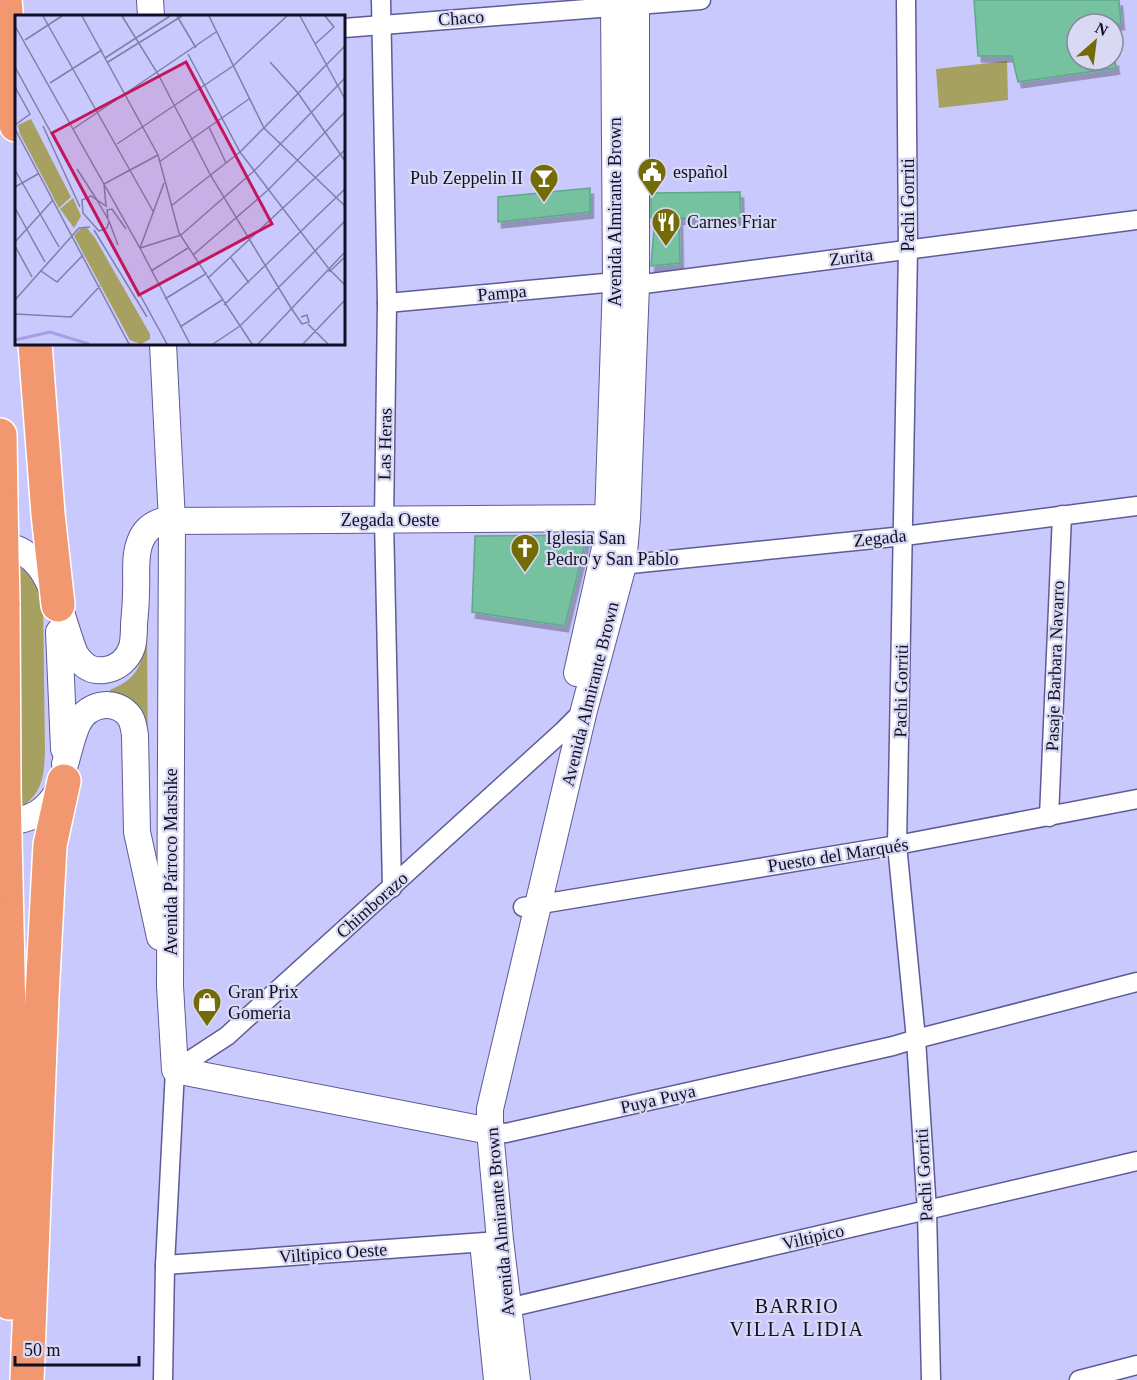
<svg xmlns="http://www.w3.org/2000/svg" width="1137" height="1380" font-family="'Times New Roman',serif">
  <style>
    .green { fill: #a6a160 }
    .building { fill: #75c1a0; stroke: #5da989; stroke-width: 1.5; filter: url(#shadow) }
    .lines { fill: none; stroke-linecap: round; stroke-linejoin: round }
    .minor-casing { stroke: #5e5b95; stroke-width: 21 }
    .secondary-casing { stroke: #5e5b95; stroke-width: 28 }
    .motorway-casing { stroke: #fff; stroke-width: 36 }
    .minor { stroke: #fff; stroke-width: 18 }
    .secondary { stroke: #fff; stroke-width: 26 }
    .motorway { stroke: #f19870; stroke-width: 33 }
    .motorway-bridge-casing { stroke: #fff; stroke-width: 36; stroke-linecap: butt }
    .motorway-bridge { stroke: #f19870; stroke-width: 33 }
    .labels { text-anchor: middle; stroke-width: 4.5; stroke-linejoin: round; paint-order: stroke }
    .street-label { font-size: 18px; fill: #100f25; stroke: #d9d9f4 }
    .poi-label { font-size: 18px; fill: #100f25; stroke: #d9d9f4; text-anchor: start }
    .neighbourhood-label { font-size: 20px; letter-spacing: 1.5px; fill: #100f25; stroke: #d9d9f4 }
    .inset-river { fill: none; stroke: #a2a2e3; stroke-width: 3 }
    .inset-road { fill: none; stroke: #7f7fa7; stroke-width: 1.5 }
    .view { fill: #c2185b; fill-opacity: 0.15; stroke: #c2185b; stroke-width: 3 }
    .inset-edge { fill: none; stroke: #100f25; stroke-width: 3 }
  </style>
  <defs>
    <filter id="shadow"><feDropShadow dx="3.5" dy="6" stdDeviation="0" flood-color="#0004"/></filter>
  </defs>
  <rect width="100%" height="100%" fill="#c9c9fe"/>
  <!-- green -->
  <g class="green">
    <path d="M 1007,61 L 1008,100 L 939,108 L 936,69 Z"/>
    <path d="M 20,567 C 33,578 39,587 43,603 L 45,751 C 44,776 43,791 22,807 Z"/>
    <path d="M 147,630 L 148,770 L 110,692 L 110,690 C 143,676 141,662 147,630 Z"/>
  </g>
  <!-- building -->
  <g class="building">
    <path d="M 974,0 L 1119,0 L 1121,24 L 1077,24 L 1077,60 L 1115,60 L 1116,68 L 1018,82 L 1012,56 L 978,56 Z"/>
    <path d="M 590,188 L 590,212 L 498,222 L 498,197 Z"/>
    <path d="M 740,192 L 741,219 L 679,218 L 680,263 L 651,266 L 655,218 L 651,218 L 651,193 Z"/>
    <path d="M 587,535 L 565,626 L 472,612 L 475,536 Z"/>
  </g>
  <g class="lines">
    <!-- minor casing -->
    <g class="minor-casing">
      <g id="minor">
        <path d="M 381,0 L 387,303 L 384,520 L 392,888"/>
        <path d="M 906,0 L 908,250 L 897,845 L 916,1039 L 927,1211 L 931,1380"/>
        <path d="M 344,28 L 701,0"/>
        <path d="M 387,303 L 616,282 L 636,285 L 1137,220"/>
        <path d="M 611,566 L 904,536 L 1137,506"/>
        <path d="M 1049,817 L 1062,515"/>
        <path d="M 523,907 L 897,845 L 1137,799"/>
        <path d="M 490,1131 L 506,1133 L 893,1046 L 916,1039 L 1137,982"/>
        <path d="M 165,1265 L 499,1241"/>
        <path d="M 499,1310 L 1137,1161"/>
        <path d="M 163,1380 L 165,1265 L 175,1070 L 227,1036 L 562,732 L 583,711"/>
        <path d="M 1079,1380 L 1137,1365"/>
      </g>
    </g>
    <!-- secondary casing -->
    <g class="secondary-casing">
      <g id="secondary">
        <path d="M 150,0 L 151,16"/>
        <path d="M 163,344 L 172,521 L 170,986 L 175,1070 L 490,1131"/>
        <path d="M 0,544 C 38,551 48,576 60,609 C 65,624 69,639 75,654 C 83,666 91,672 105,670 C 118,668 128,659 132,647 C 134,640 134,632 134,624 C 135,614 136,603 136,592 C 137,576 134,557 140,542 C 144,531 152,524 163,521 L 624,518"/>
        <path d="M 59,632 L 64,749"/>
        <path d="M 577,673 L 607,539 L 608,519 L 616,282 L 614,0"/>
        <path d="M 65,764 C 69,751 72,735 78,723 C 88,703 116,698 130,717 C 133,722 134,728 135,735 L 137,832 L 160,937"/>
        <path d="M 0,822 C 31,822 47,812 62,785"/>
        <path d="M 484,1252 L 497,1380"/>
        <path d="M 517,1380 L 500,1240 L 490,1131 L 490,1109 L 584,710 L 623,565 L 627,518 L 636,285 L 636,0"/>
      </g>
    </g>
    <!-- motorway casing -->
    <g class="motorway-casing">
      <g id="motorway">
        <path d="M 5,0 L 16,125"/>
        <path d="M 35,344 L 48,514 L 58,605"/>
        <path d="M 0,435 L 1,504"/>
        <path d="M 3,603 L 4,789"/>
        <path d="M 6,882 L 10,1060 L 9,1303"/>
        <path d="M 27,1380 L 42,996 L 50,845 L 64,781"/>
      </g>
    </g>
    <!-- minor -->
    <use href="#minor" class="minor"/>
    <!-- secondary -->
    <use href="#secondary" class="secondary"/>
    <!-- motorway -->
    <use href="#motorway" class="motorway"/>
    <!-- motorway-bridge casing -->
    <g class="motorway-bridge-casing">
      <g id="motorway-bridge">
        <path d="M 1,504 L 3,603"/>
        <path d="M 4,789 L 6,882"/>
      </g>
    </g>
    <!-- motorway-bridge -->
    <use href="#motorway-bridge" class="motorway-bridge"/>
  </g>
  <!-- icons -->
  <defs>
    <g id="civic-pin" transform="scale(1.5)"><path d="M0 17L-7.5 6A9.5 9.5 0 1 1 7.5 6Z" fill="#736b05" stroke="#d9d9f4"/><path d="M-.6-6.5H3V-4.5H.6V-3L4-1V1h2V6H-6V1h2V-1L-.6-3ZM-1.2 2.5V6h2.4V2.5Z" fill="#fff"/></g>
    <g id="bar-pin" transform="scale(1.5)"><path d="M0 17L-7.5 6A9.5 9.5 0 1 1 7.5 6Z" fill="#736b05" stroke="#d9d9f4"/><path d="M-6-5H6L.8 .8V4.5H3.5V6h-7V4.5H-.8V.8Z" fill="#fff"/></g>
    <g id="restaurant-pin" transform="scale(1.5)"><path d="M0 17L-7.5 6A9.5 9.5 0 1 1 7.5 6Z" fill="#736b05" stroke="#d9d9f4"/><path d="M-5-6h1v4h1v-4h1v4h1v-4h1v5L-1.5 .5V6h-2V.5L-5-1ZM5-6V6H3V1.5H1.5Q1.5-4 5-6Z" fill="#fff"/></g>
    <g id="church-pin" transform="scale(1.5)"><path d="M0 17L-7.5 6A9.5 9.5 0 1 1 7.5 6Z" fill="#736b05" stroke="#d9d9f4"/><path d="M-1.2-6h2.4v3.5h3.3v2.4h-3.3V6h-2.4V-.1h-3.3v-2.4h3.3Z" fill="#fff"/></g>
    <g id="shop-pin" transform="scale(1.5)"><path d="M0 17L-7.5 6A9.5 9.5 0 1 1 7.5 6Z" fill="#736b05" stroke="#d9d9f4"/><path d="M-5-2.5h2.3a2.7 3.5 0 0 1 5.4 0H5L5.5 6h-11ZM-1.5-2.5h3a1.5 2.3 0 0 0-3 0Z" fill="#fff"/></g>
  </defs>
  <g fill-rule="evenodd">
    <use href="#civic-pin" x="652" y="172"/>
    <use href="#bar-pin" x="544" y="178"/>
    <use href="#restaurant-pin" x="666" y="222"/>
    <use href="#church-pin" x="525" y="548"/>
    <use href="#shop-pin" x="207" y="1002"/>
  </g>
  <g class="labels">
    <!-- street labels -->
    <g class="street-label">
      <text transform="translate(461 18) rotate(-4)" y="6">Chaco</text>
      <text transform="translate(908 205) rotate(-90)" y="6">Pachi Gorriti</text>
      <text transform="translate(615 212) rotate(-90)" y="6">Avenida Almirante Brown</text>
      <text transform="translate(851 257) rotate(-7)" y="6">Zurita</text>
      <text transform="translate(502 293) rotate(-5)" y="6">Pampa</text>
      <text transform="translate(385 444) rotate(-89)" y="6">Las Heras</text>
      <text x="390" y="526">Zegada Oeste</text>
      <text transform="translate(880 538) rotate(-6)" y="6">Zegada</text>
      <text transform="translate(1055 666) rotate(-88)" y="6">Pasaje Barbara Navarro</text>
      <text transform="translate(901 691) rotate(-89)" y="6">Pachi Gorriti</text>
      <text transform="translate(590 694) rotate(-76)" y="6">Avenida Almirante Brown</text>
      <text transform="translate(838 855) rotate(-9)" y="6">Puesto del Marqués</text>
      <text transform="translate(171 862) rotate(-90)" y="6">Avenida Párroco Marshke</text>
      <text transform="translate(372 905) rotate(-42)" y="6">Chimborazo</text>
      <text transform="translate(658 1099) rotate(-13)" y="6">Puya Puya</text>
      <text transform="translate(924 1175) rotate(-93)" y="6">Pachi Gorriti</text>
      <text transform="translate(500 1222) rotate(-95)" y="6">Avenida Almirante Brown</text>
      <text transform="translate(813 1237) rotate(-13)" y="6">Viltipico</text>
      <text transform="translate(333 1253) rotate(-4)" y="6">Viltipico Oeste</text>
    </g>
    <!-- poi labels -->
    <g class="poi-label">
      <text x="673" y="178">español</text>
      <text x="523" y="184" text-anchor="end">Pub Zeppelin II</text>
      <text x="687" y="228">Carnes Friar</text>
      <text x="546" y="544">Iglesia San<tspan x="546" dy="21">Pedro y San Pablo</tspan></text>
      <text x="228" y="998">Gran Prix<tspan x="228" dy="21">Gomeria</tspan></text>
    </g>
    <!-- neighbourhood labels -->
    <g class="neighbourhood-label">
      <text x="797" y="1313">BARRIO<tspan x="797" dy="23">VILLA LIDIA</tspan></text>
    </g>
  </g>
  <!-- overview -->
  <g transform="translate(15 15)">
    <rect width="330" height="330" fill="#c9c9fe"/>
    <path d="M 16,104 L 56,182 L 44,193 L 5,119 L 3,110 ZM 58,183 L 66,201 L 59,213 L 45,194 ZM 66,213 L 72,213 L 80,223 L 135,319 L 135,324 L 126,329 L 115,325 L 59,221 Z" fill="#a6a160"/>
    <path class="inset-river" d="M 0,325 L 35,317 L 74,329"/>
    <path class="inset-road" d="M 28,1 L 139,198M 67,1 L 143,140 L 164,218 L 237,329M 107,1 L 143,59 L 196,161 L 276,293 L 287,309 L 294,307 L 292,300 L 286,302M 162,1 L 181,33M 194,1 L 249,113 L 330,191M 285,1 L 330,84M 0,11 L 125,233 L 166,220M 10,25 L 47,1M 300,29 L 319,12 L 310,1M 173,39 L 225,137 L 314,254 L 330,270M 90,43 L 155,1M 93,47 L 167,1M 255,47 L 283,78 L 330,146M 0,52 L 152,329M 35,68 L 87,35M 0,72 L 15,99 L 0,110M 28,111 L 65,192M 194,112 L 211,148M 0,114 L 114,329M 58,114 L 201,17M 102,129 L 218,51 L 272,1M 144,147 L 234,84M 62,154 L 82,185M 0,155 L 44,232M 149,168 L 125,233 L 175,329M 0,172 L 23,159M 82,185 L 94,206 L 92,213 L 84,216 L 68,198 L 67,185 L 76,181 L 91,191 L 89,169 L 143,140M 156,191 L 225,137 L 330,31M 0,193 L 30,247M 93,203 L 92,195 L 97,194 L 111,214M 94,206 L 103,230M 79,215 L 132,302M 166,220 L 239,156 L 330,63M 0,227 L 38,185M 0,231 L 17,262M 178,240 L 253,175 L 330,97M 216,243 L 234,268M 26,256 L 42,267 L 68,240M 136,256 L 173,233M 314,257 L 330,242M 193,263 L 330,135M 150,284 L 192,258M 0,285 L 64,213 L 75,212M 209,290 L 330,174M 0,299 L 56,302 L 85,271M 293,309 L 313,329M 165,312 L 207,285M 198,329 L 225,311 L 330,206M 243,329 L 330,237M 288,329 L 330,285"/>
    <path class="view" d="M 171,47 L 257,209 L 124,280 L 37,118 Z"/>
    <rect width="330" height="330" class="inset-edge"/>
  </g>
  <!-- north arrow -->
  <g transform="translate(1095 42) rotate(28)"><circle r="28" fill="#d9d9f4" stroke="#8988a1" stroke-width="1.5"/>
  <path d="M0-4.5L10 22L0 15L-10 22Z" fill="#736b05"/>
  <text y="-9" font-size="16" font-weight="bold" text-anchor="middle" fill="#100f25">N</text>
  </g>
  <!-- scale -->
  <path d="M15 1356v9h124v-9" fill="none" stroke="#100f25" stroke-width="3"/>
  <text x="24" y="1356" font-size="18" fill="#100f25" stroke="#d9d9f4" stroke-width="4.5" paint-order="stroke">50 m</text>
</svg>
